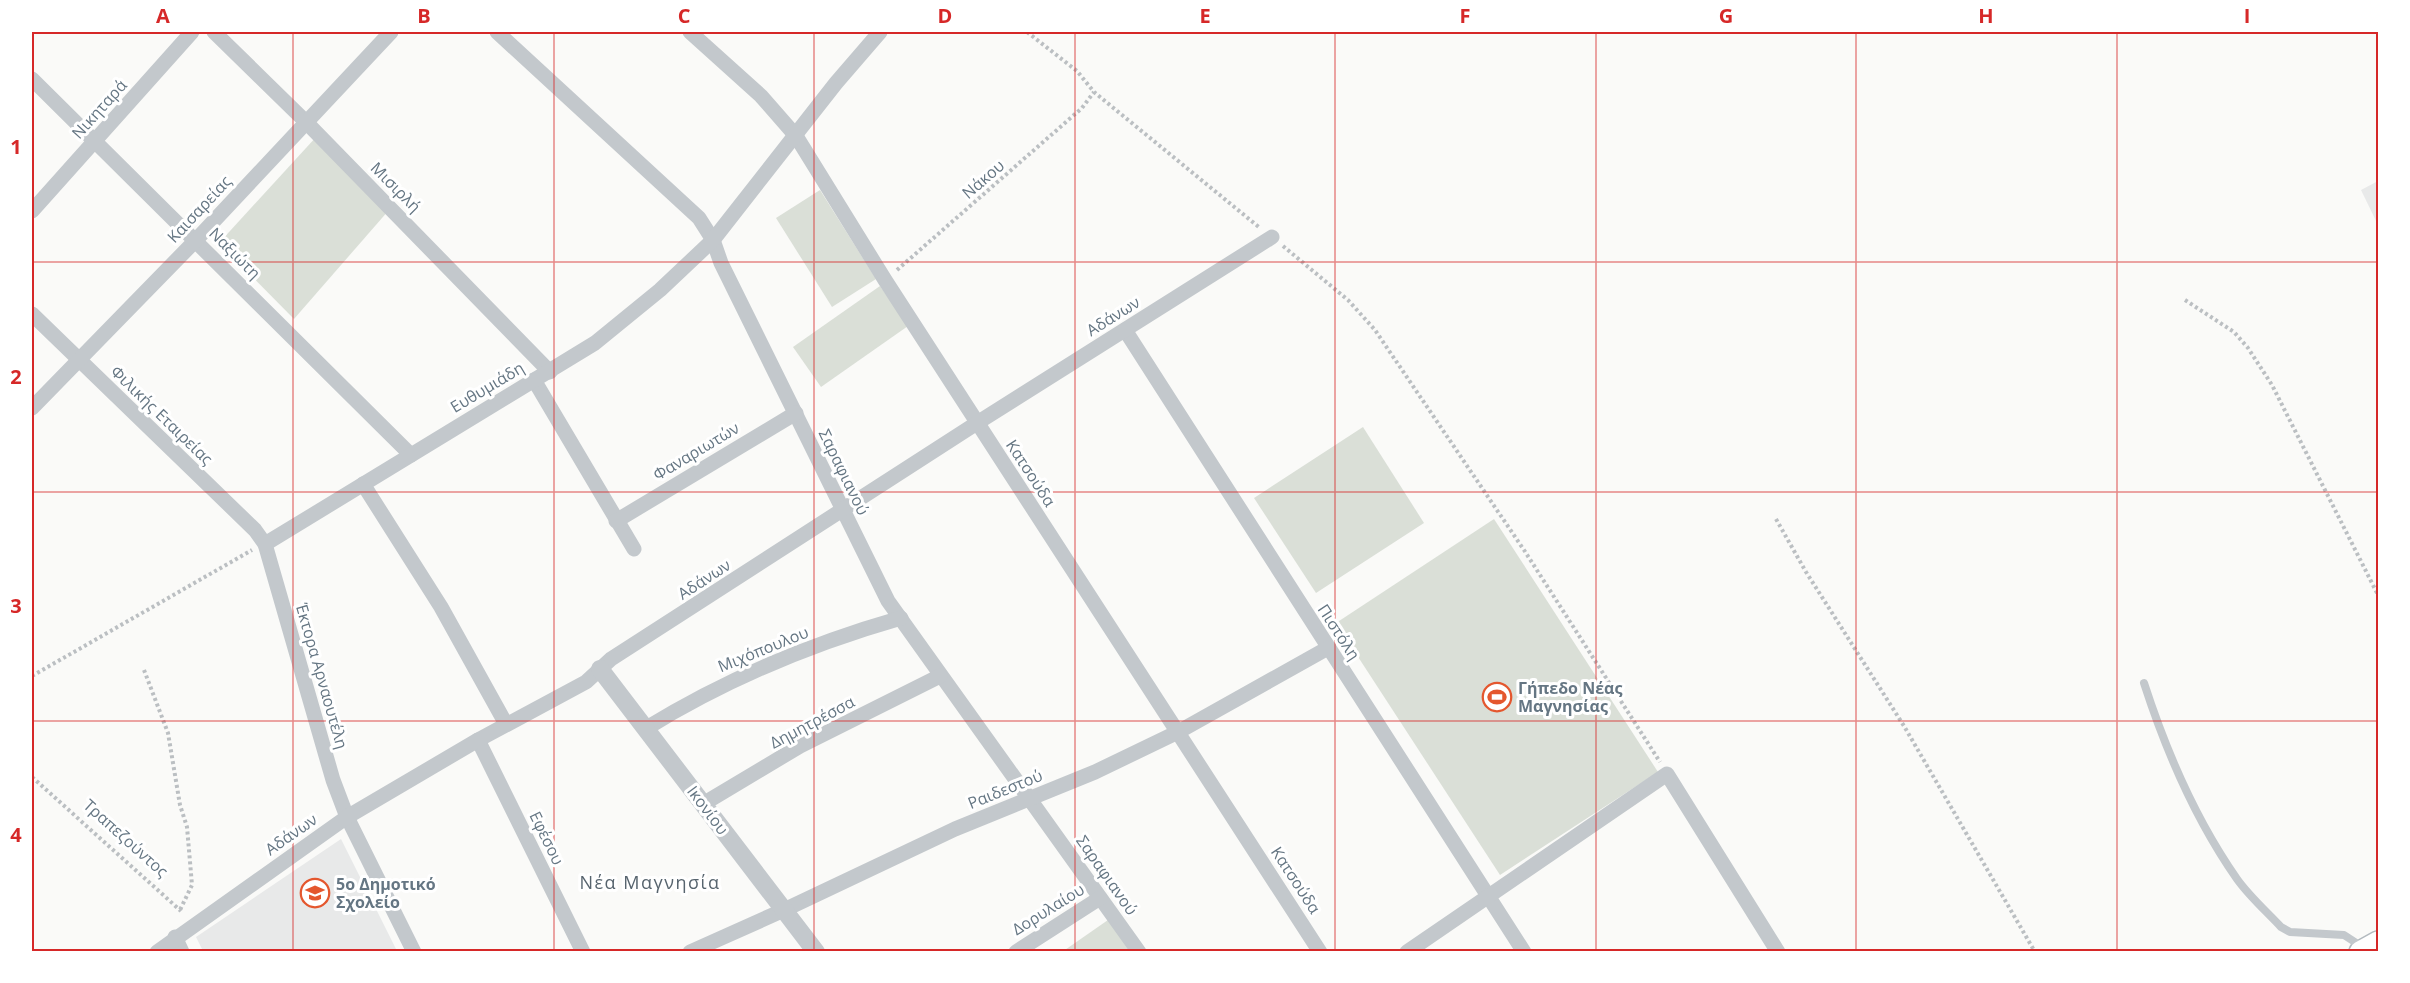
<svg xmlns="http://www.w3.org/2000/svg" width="2410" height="983" font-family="'Open Sans',sans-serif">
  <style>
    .built { fill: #e8e9e9 }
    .green { fill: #dadfd7 }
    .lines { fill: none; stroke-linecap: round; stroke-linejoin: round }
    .secondary-casing { stroke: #b3babf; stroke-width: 24 }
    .path { stroke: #bbbfc2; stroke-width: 4; stroke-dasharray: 3 3; stroke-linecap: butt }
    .service { stroke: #c3c8cc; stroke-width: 8 }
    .minor { stroke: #c3c8cc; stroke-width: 15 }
    .tertiary { stroke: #c3c8cc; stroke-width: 18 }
    .secondary { stroke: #fff; stroke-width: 21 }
    .grid { fill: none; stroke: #d62828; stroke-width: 1.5; stroke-opacity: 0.55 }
    .labels { text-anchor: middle; stroke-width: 6; stroke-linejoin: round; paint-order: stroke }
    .street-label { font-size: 16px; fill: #657683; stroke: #fff }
    .poi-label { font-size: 16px; font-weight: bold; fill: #657683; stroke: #fff; text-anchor: start }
    .neighbourhood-label { font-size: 18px; letter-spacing: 1.5px; fill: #57646e; stroke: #fff }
    .neatline { fill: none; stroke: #d62828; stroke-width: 2 }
    .grid-label { font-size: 20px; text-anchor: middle; font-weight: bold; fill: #d62828 }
  </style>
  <rect width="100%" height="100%" fill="#fafaf8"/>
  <!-- built -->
  <g class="built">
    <path d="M 2378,181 L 2378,225 L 2361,190 Z"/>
    <path d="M 341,839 L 397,951 L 203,951 L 196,937 Z"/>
  </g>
  <!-- green -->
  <g class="green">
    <path d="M 317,136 L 389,210 L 294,319 L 219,243 Z"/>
    <path d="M 820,190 L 876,279 L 832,307 L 776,218 Z"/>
    <path d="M 880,286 L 908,326 L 821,387 L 793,347 Z"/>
    <path d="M 1363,427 L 1424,523 L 1316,593 L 1254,498 Z"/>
    <path d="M 1494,519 L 1658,772 L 1500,875 L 1336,623 Z"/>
    <path d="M 1108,920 L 1131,952 L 1062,952 Z"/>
  </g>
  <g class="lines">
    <!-- secondary casing -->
    <g class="secondary-casing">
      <path id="secondary" d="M 2360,952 L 2378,942"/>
    </g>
    <!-- path -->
    <g class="path">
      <path d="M 1027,32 L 1077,71 L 1094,92 L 1260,228"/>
      <path d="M 1283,246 L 1348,300 L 1375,330 L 1524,550 L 1660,762"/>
      <path d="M 897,270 L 1082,108 L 1094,92"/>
      <path d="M 2185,300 L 2234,332 L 2248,348 L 2272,385 L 2378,595"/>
      <path d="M 1776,519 L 1806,572 L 1904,726 L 2035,952"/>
      <path d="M 144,670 L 168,733 L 180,805 L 187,827 L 192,885 L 180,910"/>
      <path d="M 32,676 L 252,550"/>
      <path d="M 32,777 L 181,911"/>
    </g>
    <!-- service -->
    <path class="service" d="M 2144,683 C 2166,751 2195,819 2237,879 C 2249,896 2266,911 2281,927 L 2290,932 L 2344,935 L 2364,948"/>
    <!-- minor -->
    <g class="minor">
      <path d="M 214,32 L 305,121 L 550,372"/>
      <path d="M 497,32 L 699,218 L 713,240 L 721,263 L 888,601 L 1139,952"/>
      <path d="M 690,32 L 761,96 L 796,136 L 885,280 L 1320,952"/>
      <path d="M 32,79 L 411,455"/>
      <path d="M 32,211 L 192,32"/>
      <path d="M 32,314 L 255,530 L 265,544 L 333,780 L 347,817 L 414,952"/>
      <path d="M 1125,330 L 1524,952"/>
      <path d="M 534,380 L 634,549"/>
      <path d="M 32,408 L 196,240 L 391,32"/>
      <path d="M 363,484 L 441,607 L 506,724"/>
      <path d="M 616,521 L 796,413"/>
      <path d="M 265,544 L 595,343 L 660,290 L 713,240 L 836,83 L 880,32"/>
      <path d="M 645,729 C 726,679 810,644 901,618"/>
      <path d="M 478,740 L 583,952"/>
      <path d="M 703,804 L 800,746 L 940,676"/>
      <path d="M 175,937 L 182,952"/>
      <path d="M 157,952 L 347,817 L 478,740 L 586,682 L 611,659 L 977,423 L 1272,237"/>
      <path d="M 690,952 L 784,910 L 955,829 L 1095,772 L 1178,732 L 1328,648"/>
      <path d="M 1016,952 L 1100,898"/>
      <path d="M 1407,952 L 1667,774 L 1778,952"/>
    </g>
    <!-- tertiary -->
    <path class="tertiary" d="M 600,669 L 816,952"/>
    <!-- secondary -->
    <use href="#secondary" class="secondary"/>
  </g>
  <!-- grid -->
  <path class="grid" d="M 293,32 L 293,952M 554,32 L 554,952M 814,32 L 814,952M 1075,32 L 1075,952M 1335,32 L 1335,952M 1596,32 L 1596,952M 1856,32 L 1856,952M 2117,32 L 2117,952M 32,262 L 2378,262M 32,492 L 2378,492M 32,721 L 2378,721"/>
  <!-- icons -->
  <defs>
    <g id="stadium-ring" transform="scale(1.5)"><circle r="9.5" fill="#fff" stroke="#e4572e" stroke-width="1.5"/><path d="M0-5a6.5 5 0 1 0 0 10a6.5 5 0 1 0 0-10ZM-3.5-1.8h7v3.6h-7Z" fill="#e4572e"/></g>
    <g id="school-ring" transform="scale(1.5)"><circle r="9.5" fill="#fff" stroke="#e4572e" stroke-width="1.5"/><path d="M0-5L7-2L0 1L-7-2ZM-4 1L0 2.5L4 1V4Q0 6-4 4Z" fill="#e4572e"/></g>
  </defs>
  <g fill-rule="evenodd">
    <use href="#stadium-ring" x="1497" y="697"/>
    <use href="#school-ring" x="315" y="893"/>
  </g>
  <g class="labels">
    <!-- street labels -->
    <g class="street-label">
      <text transform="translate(99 109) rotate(-48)" y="6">Νικηταρά</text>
      <text transform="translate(983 179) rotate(-41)" y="6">Νάκου</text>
      <text transform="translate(396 187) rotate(45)" y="6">Μισιρλή</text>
      <text transform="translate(199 209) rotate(-47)" y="6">Καισαρείας</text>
      <text transform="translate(235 253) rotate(45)" y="6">Ναξιώτη</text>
      <text transform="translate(1113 316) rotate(-32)" y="6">Αδάνων</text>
      <text transform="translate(487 387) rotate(-31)" y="6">Ευθυμιάδη</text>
      <text transform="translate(162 415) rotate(44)" y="6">Φιλικής Εταιρείας</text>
      <text transform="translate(696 451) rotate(-31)" y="6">Φαναριωτών</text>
      <text transform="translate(844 472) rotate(64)" y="6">Σαραφιανού</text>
      <text transform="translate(1031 473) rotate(57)" y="6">Κατσούδα</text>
      <text transform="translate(704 579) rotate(-33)" y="6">Αδάνων</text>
      <text transform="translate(1339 632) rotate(57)" y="6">Πιστόλη</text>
      <text transform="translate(763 649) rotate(-22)" y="6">Μιχόπουλου</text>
      <text transform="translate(322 676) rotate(74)" y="6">Έκτορα Αρναουτέλη</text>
      <text transform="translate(812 722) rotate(-28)" y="6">Δημητρέσσα</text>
      <text transform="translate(1005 789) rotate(-22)" y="6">Ραιδεστού</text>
      <text transform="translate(708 810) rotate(53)" y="6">Ικονίου</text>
      <text transform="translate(291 834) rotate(-35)" y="6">Αδάνων</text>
      <text transform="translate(126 838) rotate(42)" y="6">Τραπεζούντος</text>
      <text transform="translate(547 838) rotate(64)" y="6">Εφέσου</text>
      <text transform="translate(1107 875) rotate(55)" y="6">Σαραφιανού</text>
      <text transform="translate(1296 880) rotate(57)" y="6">Κατσούδα</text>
      <text transform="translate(1048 909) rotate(-32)" y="6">Δορυλαίου</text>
    </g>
    <!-- poi labels -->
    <g class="poi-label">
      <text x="1518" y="694">Γήπεδο Νέας<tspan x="1518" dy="18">Μαγνησίας</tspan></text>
      <text x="336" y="890">5ο Δημοτικό<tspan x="336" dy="18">Σχολείο</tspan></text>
    </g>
    <!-- neighbourhood labels -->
    <g class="neighbourhood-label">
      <text x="650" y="889">Νέα Μαγνησία</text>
    </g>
  </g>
  <!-- border -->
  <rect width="2410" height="983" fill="none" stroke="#ffffff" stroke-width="66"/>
  <rect x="33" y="33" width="2344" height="917" class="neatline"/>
  <g class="grid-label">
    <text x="163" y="23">A</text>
    <text x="424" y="23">B</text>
    <text x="684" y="23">C</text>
    <text x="945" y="23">D</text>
    <text x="1205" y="23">E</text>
    <text x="1465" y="23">F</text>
    <text x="1726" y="23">G</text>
    <text x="1986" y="23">H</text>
    <text x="2247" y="23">I</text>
    <text x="16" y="154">1</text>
    <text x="16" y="384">2</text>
    <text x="16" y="613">3</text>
    <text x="16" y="842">4</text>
  </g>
</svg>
